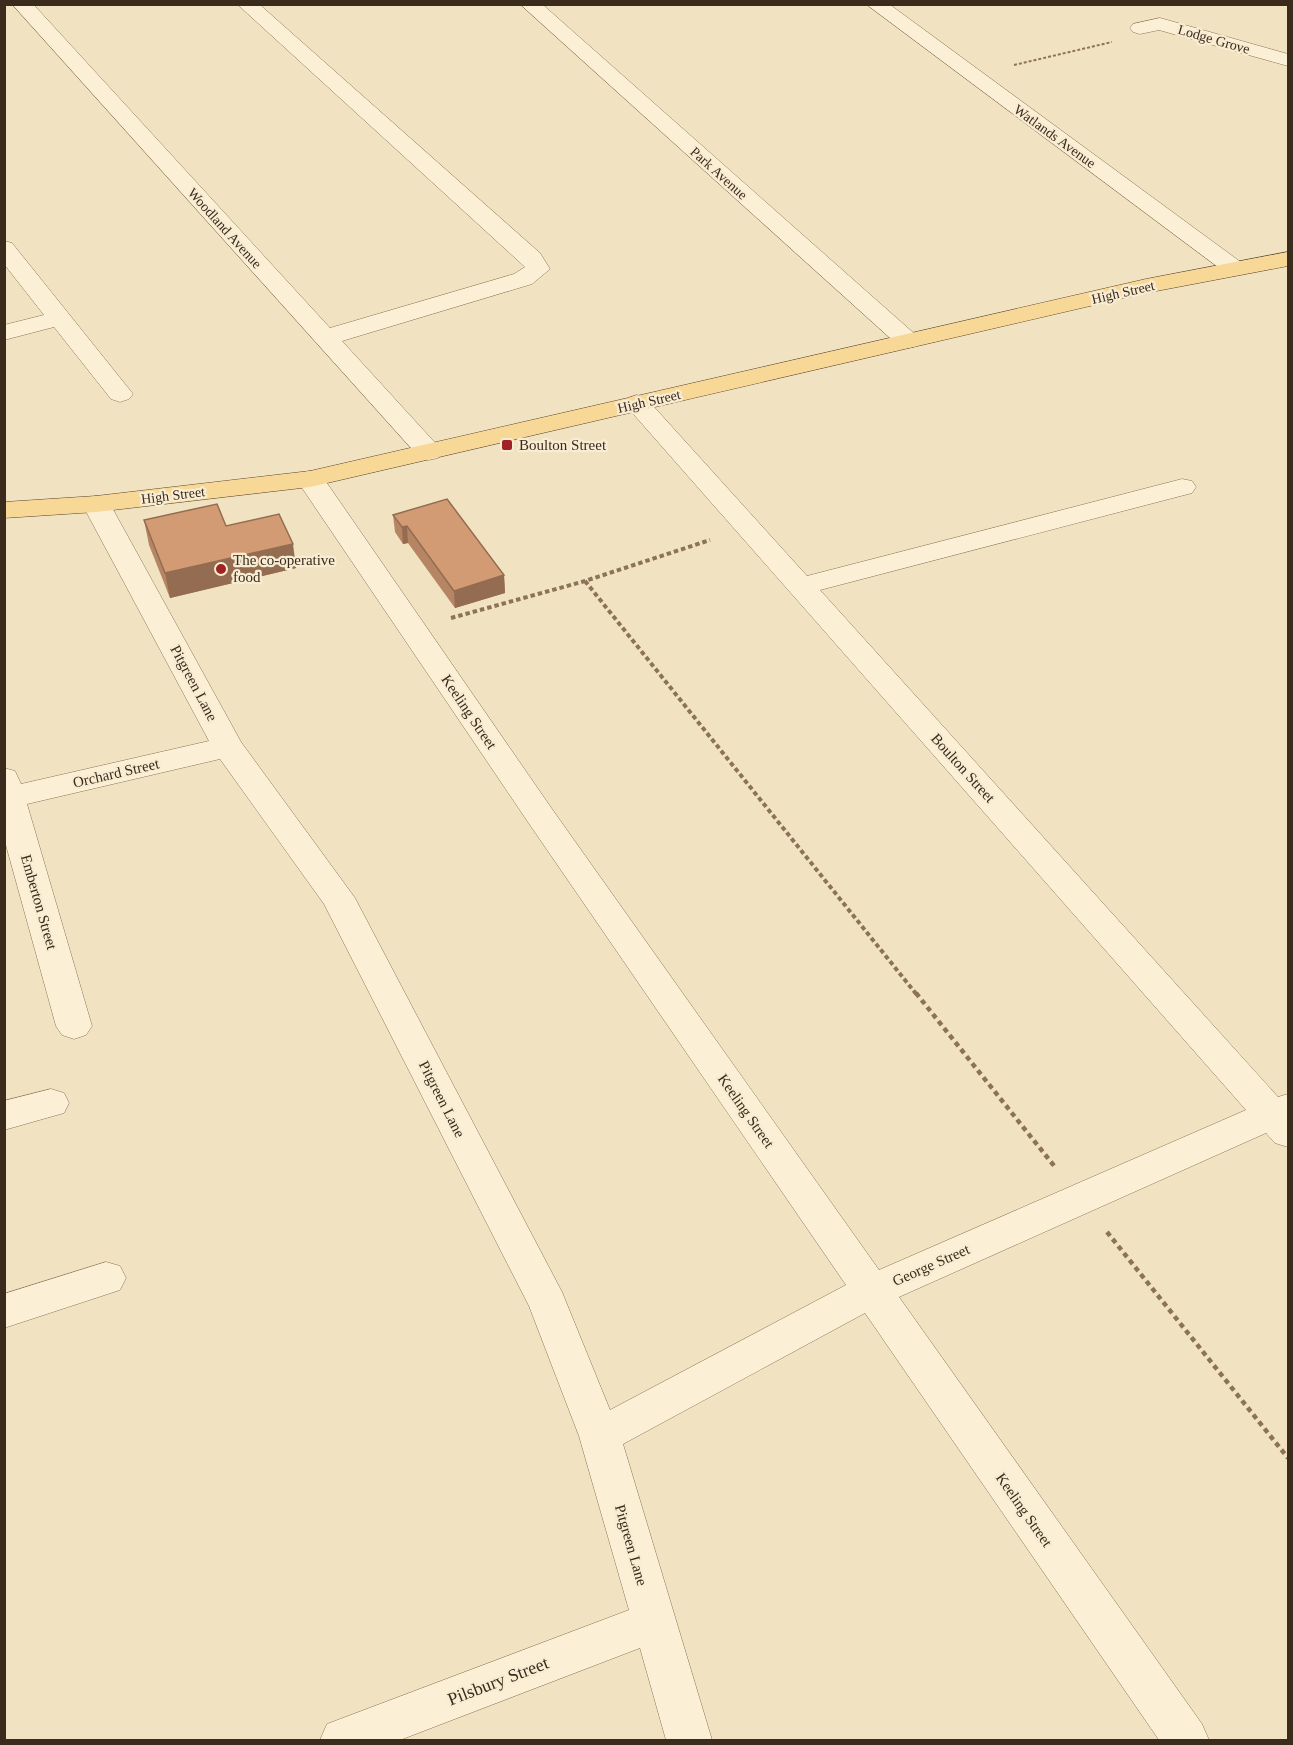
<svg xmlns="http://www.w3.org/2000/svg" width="1293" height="1745" font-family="Georgia,serif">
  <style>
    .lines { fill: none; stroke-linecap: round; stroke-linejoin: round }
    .minor-casing { stroke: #8c7357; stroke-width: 1 }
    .major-casing { stroke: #59412c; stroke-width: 1 }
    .path-far2 { stroke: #8c7357; stroke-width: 2; stroke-dasharray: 3 2; stroke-linecap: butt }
    .path-far1 { stroke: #8c7357; stroke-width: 4; stroke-dasharray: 4.5 3; stroke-linecap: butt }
    .path { stroke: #8c7357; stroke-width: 4.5; stroke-dasharray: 5 4; stroke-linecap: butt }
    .minor { fill: #fbf0d5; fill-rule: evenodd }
    .major { fill: #f7d896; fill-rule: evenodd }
    .wall { fill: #b58564 }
    .shaded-wall { fill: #936c51 }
    .building { fill: #d29b74; stroke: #936c51; stroke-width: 1.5 }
    .poi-dot { fill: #9f2324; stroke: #f8edd2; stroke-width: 2 }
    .labels { text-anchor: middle; stroke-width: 4.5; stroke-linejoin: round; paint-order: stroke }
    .far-street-label { font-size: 14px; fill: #3b2b1d; stroke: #f8edd2 }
    .poi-label { font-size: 15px; fill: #3b2b1d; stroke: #f8edd2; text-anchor: start }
    .street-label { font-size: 15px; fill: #3b2b1d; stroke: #f8edd2 }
    .near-street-label { font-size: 18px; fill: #3b2b1d; stroke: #f8edd2 }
  </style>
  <rect width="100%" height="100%" fill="#f1e3c1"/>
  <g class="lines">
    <!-- minor casing -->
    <g class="minor-casing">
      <g id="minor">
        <path d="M 12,4 L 33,4 L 330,328 L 514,274 L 525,267 L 237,4 L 259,4 L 540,253 L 550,269 L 532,284 L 342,341 L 438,446 L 442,452 L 438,458 L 429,460 L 420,458 Z"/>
        <path d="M 520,4 L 542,4 L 917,336 L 920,341 L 917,346 L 908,348 L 899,346 Z"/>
        <path d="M 866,4 L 889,4 L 1242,263 L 1246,268 L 1242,273 L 1226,273 Z"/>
        <path d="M 1160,18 L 1288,54 L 1288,66 L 1159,30 L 1140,34 L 1133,32 L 1130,28 L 1133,24 Z"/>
        <path d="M 4,241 L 12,243 L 129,389 L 133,394 L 129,399 L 120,402 L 111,399 L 54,327 L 4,340 L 4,325 L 44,315 L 4,264 Z"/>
        <path d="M 637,395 L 646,398 L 807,576 L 1182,479 L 1192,481 L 1196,487 L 1192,493 L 820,590 L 1278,1097 L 1288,1094 L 1288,1147 L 1275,1143 L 1266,1133 L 899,1297 L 1202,1724 L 1209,1740 L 1159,1740 L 865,1313 L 623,1444 L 712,1740 L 666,1740 L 640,1648 L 400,1740 L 320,1740 L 327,1724 L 629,1610 L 579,1436 L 529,1306 L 324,904 L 220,759 L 27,804 L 92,1026 L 86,1035 L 74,1039 L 62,1035 L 56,1026 L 4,838 L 4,768 L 15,771 L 21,784 L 209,741 L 82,504 L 86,498 L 96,496 L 106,498 L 110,504 L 241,742 L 355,898 L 562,1292 L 610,1410 L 846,1285 L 530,825 L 296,479 L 300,473 L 310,471 L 320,473 L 552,809 L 879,1270 L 1246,1110 L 628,408 L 624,403 L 628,398 Z"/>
        <path d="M 51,1089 L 64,1093 L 69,1103 L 64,1113 L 4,1130 L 4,1101 Z"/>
        <path d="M 106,1262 L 120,1266 L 126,1278 L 120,1290 L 4,1328 L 4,1294 Z"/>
      </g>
    </g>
    <!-- major casing -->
    <g class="major-casing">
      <path id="major" d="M 1288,252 L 1288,266 L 1146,293 L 310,487 L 96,512 L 4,518 L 4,502 L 96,496 L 310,471 L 1146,279 Z"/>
    </g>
    <!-- path-far2 -->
    <path class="path-far2" d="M 1014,65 L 1112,42"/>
    <!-- path-far1 -->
    <g class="path-far1">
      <path d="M 585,581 L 917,995"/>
      <path d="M 451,618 L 585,581 L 710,540"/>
    </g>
    <!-- path -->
    <g class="path">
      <path d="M 916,993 L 1055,1167"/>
      <path d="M 1107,1232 L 1288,1458"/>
    </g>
    <!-- minor -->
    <use href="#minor" class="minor"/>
    <!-- major -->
    <use href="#major" class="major"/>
  </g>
  <!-- wall -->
  <g class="wall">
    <path d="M 393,515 L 504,575 L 505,593 L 455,608 L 408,543 L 403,544 L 395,532 Z"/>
    <path d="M 144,520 L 226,526 L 296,568 L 170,598 L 149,545 Z"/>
  </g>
  <!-- shaded-wall -->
  <g class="shaded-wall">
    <path d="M 407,526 L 408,543 L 403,544 L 402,527 Z"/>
    <path d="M 293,544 L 296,568 L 170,598 L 165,573 Z"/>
    <path d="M 504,575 L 505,593 L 455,608 L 454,591 Z"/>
  </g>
  <!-- building -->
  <g class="building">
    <path d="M 447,499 L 504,575 L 454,591 L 407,526 L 402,527 L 393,515 Z"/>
    <path d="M 217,504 L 226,526 L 279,514 L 293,544 L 165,573 L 144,520 Z"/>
  </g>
  <!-- markers -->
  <g class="poi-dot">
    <rect x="501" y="439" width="12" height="12" rx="3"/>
    <circle cx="221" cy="569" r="6"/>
  </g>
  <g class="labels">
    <!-- far-street labels -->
    <g class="far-street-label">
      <text transform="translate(1214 39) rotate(16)" y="5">Lodge Grove</text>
      <text transform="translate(1055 136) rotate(36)" y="5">Watlands Avenue</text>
      <text transform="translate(719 173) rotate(42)" y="5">Park Avenue</text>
      <text transform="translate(225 228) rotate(48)" y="5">Woodland Avenue</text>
      <text transform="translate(1123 292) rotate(-13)" y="5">High Street</text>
      <text transform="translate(649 401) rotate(-13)" y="5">High Street</text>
      <text transform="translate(173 495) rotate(-7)" y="5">High Street</text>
    </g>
    <!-- poi labels -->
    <g class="poi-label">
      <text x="519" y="450">Boulton Street</text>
      <text x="233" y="565">The co-operative<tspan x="233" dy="17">food</tspan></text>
    </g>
    <!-- street labels -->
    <g class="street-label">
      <text transform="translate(194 683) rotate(62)" y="5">Pitgreen Lane</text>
      <text transform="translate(469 712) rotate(56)" y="5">Keeling Street</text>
      <text transform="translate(963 768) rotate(48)" y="5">Boulton Street</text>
      <text transform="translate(116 773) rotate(-13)" y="5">Orchard Street</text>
      <text transform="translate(39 902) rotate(74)" y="5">Emberton Street</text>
      <text transform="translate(442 1099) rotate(63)" y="5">Pitgreen Lane</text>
      <text transform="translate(746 1111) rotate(55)" y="5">Keeling Street</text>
      <text transform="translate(931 1265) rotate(-24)" y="5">George Street</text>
      <text transform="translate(1024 1510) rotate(55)" y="5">Keeling Street</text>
      <text transform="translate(631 1545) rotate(74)" y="5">Pitgreen Lane</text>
    </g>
    <!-- near-street labels -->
    <g class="near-street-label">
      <text transform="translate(498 1681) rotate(-21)" y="6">Pilsbury Street</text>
    </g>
  </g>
  <!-- border -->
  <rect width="1293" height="1745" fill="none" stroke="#3b2b1d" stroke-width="12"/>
</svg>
